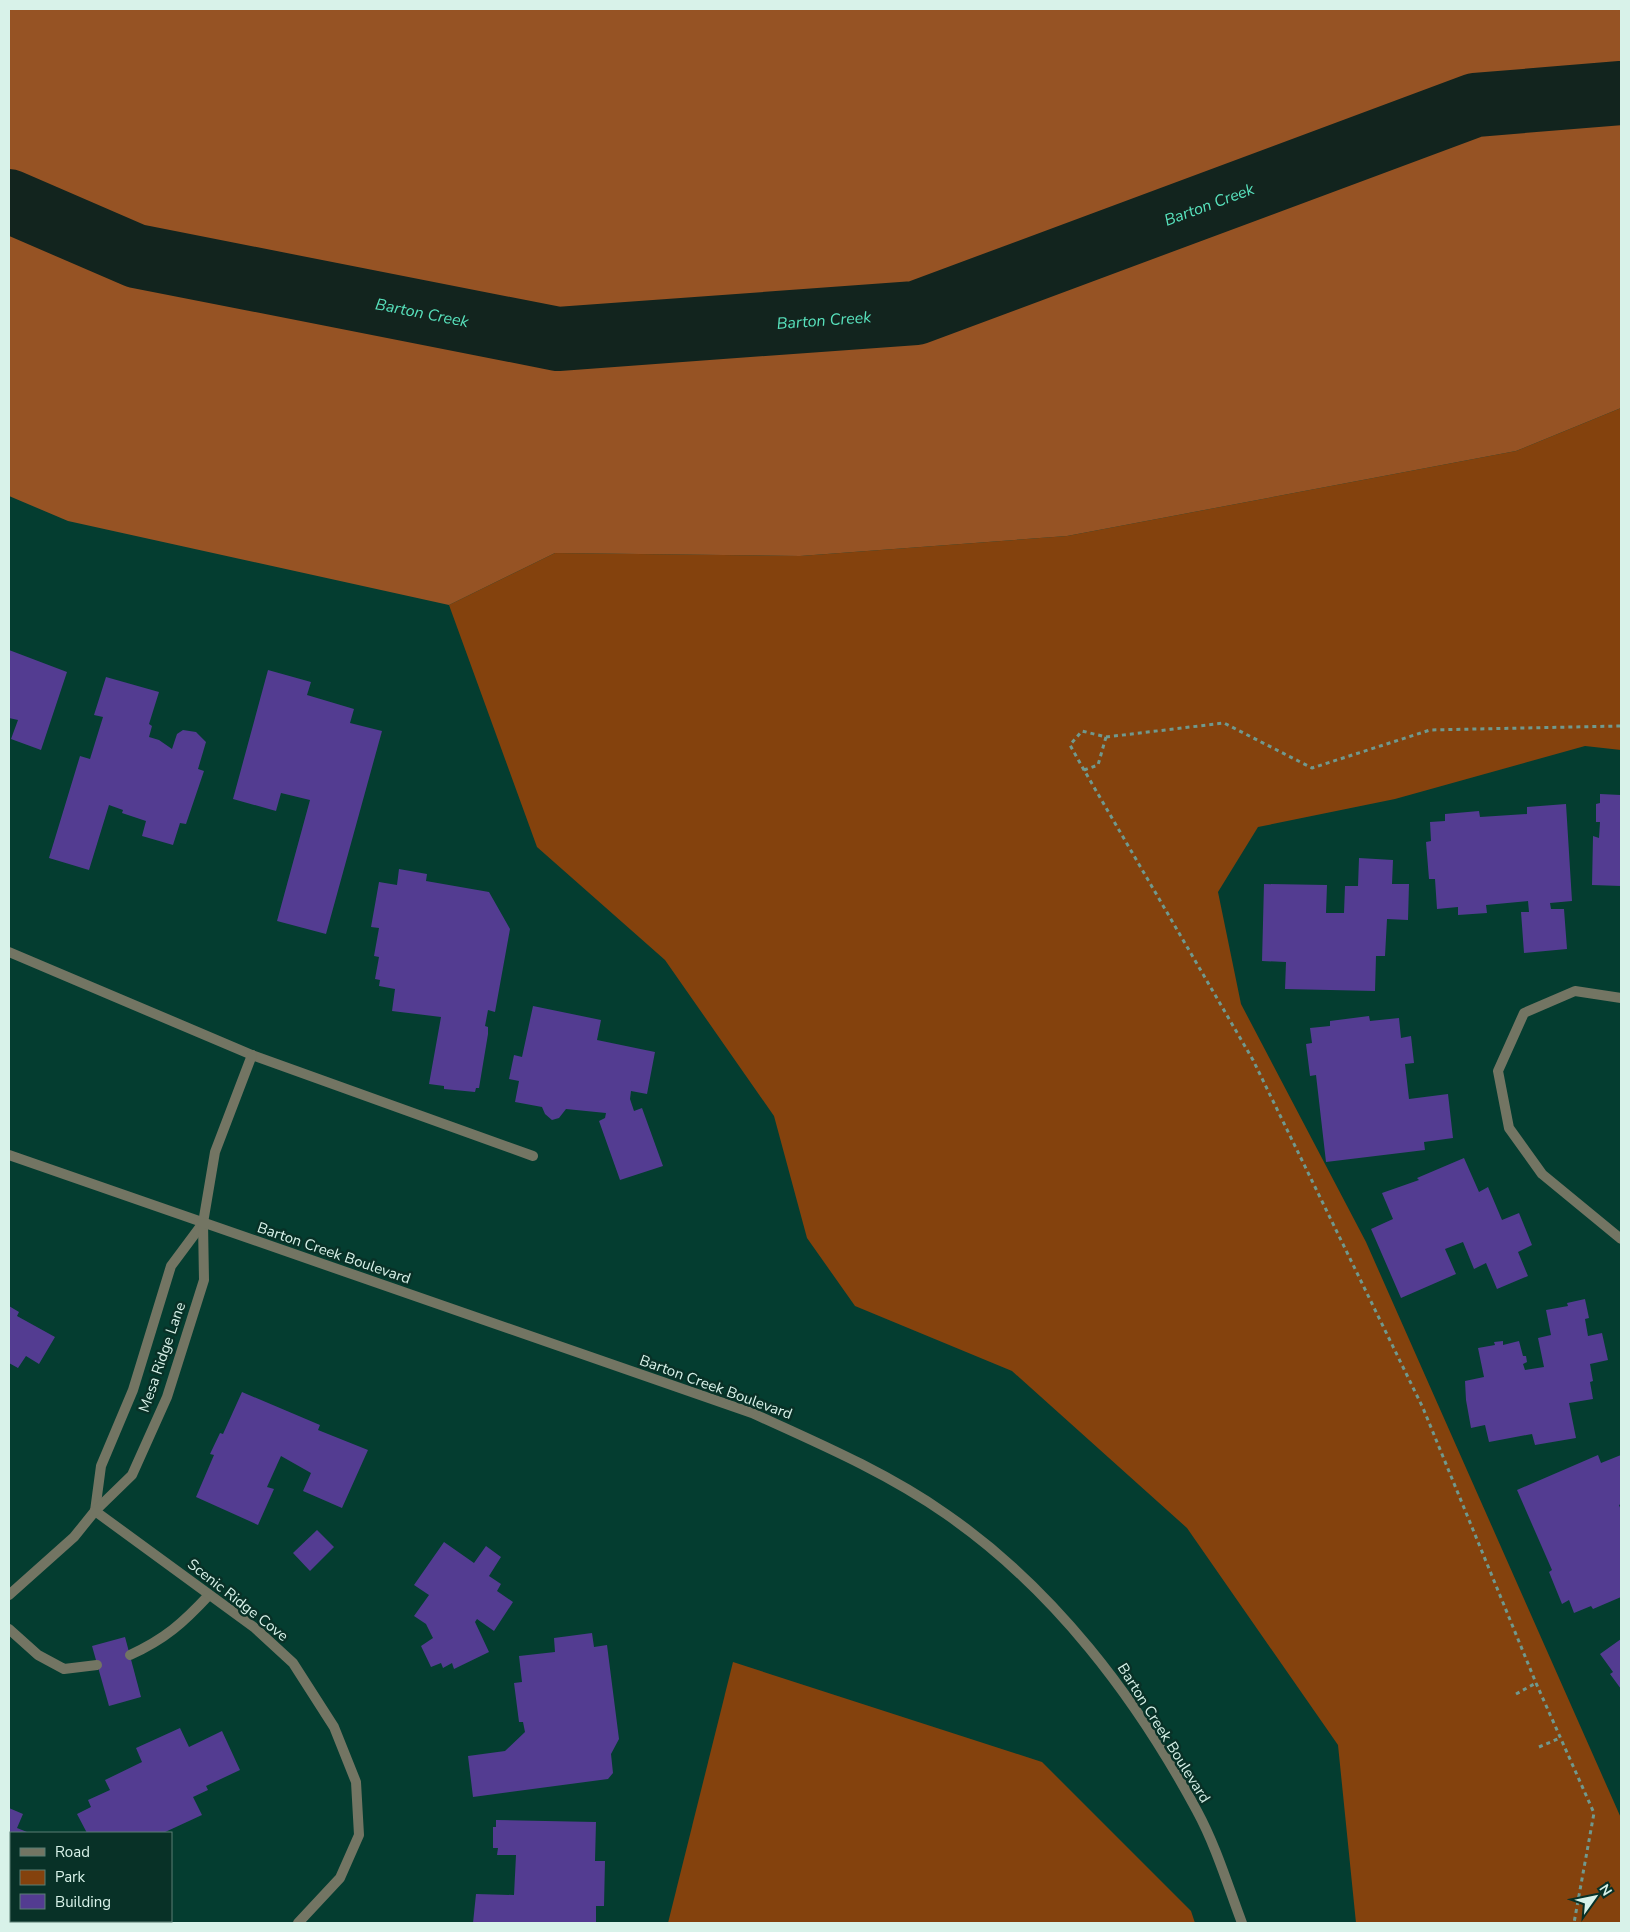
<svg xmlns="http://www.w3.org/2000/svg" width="1630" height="1932" font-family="'Nunito Sans',sans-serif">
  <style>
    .green { fill: #84420d }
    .forest { fill: #965324 }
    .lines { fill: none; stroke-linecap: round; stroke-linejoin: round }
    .river { stroke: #12241e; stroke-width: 64 }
    .building { fill: #533c91 }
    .path { stroke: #70998e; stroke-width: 3; stroke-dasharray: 4 4; stroke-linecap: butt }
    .service { stroke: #737563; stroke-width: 10 }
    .minor { stroke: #737563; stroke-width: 10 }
    .tertiary { stroke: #737563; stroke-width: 10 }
    .labels { text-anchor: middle; stroke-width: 5; stroke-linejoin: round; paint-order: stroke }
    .street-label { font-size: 15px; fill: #d8f2e9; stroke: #083127 }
    .water-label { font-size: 16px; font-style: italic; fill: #58e2bd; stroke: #083127 }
  </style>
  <rect width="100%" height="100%" fill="#043d30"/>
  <!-- green -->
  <g class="green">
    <path d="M 1621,408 L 1621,750 L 1585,746 L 1395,799 L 1258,827 L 1218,892 L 1241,1004 L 1366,1242 L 1621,1818 L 1621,1923 L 1356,1923 L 1338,1745 L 1187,1528 L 1012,1371 L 855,1306 L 807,1238 L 774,1116 L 665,960 L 537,847 L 449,605 L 555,553 L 800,556 L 1067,536 L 1516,451 Z"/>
    <path d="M 733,1662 L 1042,1762 L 1191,1911 L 1195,1923 L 668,1923 Z"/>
  </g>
  <!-- forest -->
  <path class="forest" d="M 9,9 L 1621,9 L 1621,408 L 1516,451 L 1067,536 L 800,556 L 555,553 L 449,605 L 68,521 L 9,496 Z"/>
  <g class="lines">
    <!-- river -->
    <path class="river" id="s1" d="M 9,201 L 136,256 L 558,339 L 916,313 L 1475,105 L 1621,93"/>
  </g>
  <!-- building -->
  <g class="building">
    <path d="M 9,650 L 67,672 L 41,750 L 11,739 L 18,720 L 9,718 Z"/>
    <path d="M 268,670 L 311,682 L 307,695 L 354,709 L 350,723 L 382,731 L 326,934 L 277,921 L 310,800 L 281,793 L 276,811 L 233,799 Z"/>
    <path d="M 106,677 L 159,692 L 149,724 L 152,726 L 149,737 L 159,740 L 172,749 L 177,734 L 183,730 L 196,732 L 206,742 L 198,769 L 204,771 L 186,824 L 180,823 L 173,845 L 142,836 L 146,821 L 122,813 L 123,810 L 109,805 L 89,870 L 49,858 L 80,756 L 90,759 L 103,717 L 94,715 Z"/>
    <path d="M 1600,794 L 1621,795 L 1621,886 L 1592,885 L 1593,836 L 1599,838 L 1600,822 L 1596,822 L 1596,804 L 1600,803 Z"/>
    <path d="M 1566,804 L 1572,901 L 1550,903 L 1551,909 L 1564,909 L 1567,949 L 1524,953 L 1521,912 L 1529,912 L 1528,901 L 1486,905 L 1487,913 L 1458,915 L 1458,907 L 1437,909 L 1435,879 L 1429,879 L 1426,842 L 1431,841 L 1430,822 L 1445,821 L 1445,814 L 1479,811 L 1480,817 L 1527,814 L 1527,807 Z"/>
    <path d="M 1359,858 L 1393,860 L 1392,884 L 1409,884 L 1408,920 L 1387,919 L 1385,956 L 1376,956 L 1375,991 L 1285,989 L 1286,962 L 1262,961 L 1264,884 L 1327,885 L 1326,913 L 1344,913 L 1345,886 L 1358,886 Z"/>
    <path d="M 399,869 L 427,874 L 426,881 L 489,892 L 510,929 L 495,1012 L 488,1010 L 485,1026 L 488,1027 L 488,1034 L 479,1088 L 476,1088 L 475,1092 L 444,1089 L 444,1086 L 429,1084 L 441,1017 L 392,1011 L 395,989 L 379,986 L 380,980 L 375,979 L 379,957 L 374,956 L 379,928 L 371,927 L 379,882 L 397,885 Z"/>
    <path d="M 533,1006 L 601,1020 L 597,1040 L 655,1052 L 647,1094 L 631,1091 L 630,1099 L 634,1111 L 642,1108 L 663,1166 L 620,1180 L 599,1121 L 605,1118 L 606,1113 L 566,1109 L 559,1118 L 552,1120 L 545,1114 L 542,1107 L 515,1102 L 519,1081 L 509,1079 L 514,1055 L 522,1057 Z"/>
    <path d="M 1369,1016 L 1370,1021 L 1399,1018 L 1401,1038 L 1411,1036 L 1414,1063 L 1405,1064 L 1409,1099 L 1448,1094 L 1453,1138 L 1424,1142 L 1425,1150 L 1326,1162 L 1316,1075 L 1310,1076 L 1306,1044 L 1312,1043 L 1310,1028 L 1330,1026 L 1330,1021 Z"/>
    <path d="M 1464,1158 L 1479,1192 L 1488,1187 L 1502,1220 L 1519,1213 L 1532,1245 L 1518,1252 L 1528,1276 L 1497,1289 L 1486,1263 L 1474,1269 L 1463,1242 L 1445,1249 L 1456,1274 L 1401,1298 L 1371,1229 L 1393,1219 L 1382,1193 L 1419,1180 L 1417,1178 Z"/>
    <path d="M 1585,1299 L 1589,1318 L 1585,1319 L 1588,1336 L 1602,1333 L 1608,1360 L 1590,1364 L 1593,1381 L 1590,1382 L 1593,1399 L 1569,1403 L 1576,1438 L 1535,1445 L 1532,1434 L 1489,1442 L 1485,1425 L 1471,1428 L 1466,1400 L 1465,1381 L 1484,1377 L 1478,1348 L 1495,1345 L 1494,1342 L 1503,1341 L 1503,1345 L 1519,1341 L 1523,1356 L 1526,1356 L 1527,1362 L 1523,1364 L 1525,1370 L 1544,1367 L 1538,1338 L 1551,1335 L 1546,1310 L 1568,1306 L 1567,1303 Z"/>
    <path d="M 9,1306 L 19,1312 L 17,1316 L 55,1337 L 39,1364 L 26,1356 L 18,1368 L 9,1363 Z"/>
    <path d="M 242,1392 L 320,1425 L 318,1430 L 368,1450 L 342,1508 L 303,1491 L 311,1473 L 281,1456 L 267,1487 L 274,1489 L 258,1525 L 196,1497 L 214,1455 L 210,1454 L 220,1433 L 223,1434 Z"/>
    <path d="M 1598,1455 L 1601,1463 L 1621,1455 L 1621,1504 L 1619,1505 L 1621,1510 L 1621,1597 L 1593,1609 L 1591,1606 L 1574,1613 L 1569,1600 L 1562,1604 L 1549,1572 L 1552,1570 L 1517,1490 Z"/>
    <path d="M 317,1530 L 334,1547 L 310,1571 L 293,1553 Z"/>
    <path d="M 444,1542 L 474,1563 L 486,1546 L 501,1557 L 489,1576 L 501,1584 L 497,1591 L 513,1602 L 494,1631 L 477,1619 L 475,1622 L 489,1652 L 454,1669 L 452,1663 L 443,1668 L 441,1663 L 431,1667 L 421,1646 L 433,1638 L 426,1624 L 414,1616 L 429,1595 L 414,1585 Z"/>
    <path d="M 592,1633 L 594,1647 L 607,1645 L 619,1739 L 611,1754 L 613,1773 L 608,1779 L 473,1797 L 468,1756 L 505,1751 L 525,1732 L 523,1722 L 519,1722 L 514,1683 L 522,1682 L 519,1656 L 555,1652 L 554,1638 Z"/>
    <path d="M 125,1637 L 141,1697 L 109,1706 L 92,1646 Z"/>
    <path d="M 1621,1639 L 1621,1689 L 1610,1674 L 1613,1672 L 1600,1654 Z"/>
    <path d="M 180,1728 L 189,1747 L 222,1731 L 240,1770 L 206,1786 L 208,1790 L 193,1797 L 202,1815 L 163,1833 L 87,1833 L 77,1814 L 91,1807 L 88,1800 L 110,1790 L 105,1780 L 142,1762 L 136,1748 Z"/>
    <path d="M 9,1808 L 23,1814 L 17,1828 L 27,1832 L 11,1833 L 11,1872 L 9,1878 Z"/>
    <path d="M 496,1820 L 596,1822 L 595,1861 L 605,1861 L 604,1906 L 596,1906 L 596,1923 L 473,1923 L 476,1894 L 514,1895 L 516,1855 L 497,1855 L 498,1848 L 493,1848 L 493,1827 L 496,1827 Z"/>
    <path d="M 45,1921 L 125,1921 L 121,1923 L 41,1923 Z"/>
  </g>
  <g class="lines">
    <!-- path -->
    <g class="path">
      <path d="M 1106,737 L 1224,723 L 1312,768 L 1430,730 L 1621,726"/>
      <path d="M 1084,770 L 1098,765 L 1106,737 L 1082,731 L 1070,745 L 1084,770 L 1253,1060 L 1423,1408 L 1536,1683 L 1594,1813 L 1574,1923"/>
      <path d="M 1516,1694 L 1536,1683"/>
      <path d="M 1539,1747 L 1560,1738"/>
    </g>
    <!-- service -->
    <g class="service">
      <path d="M 9,1629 L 38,1655 L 64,1669 L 97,1665"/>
      <path d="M 130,1655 C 165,1639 183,1623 209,1595"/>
    </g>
    <!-- minor -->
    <g class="minor">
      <path d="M 9,952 L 252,1055 L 533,1156"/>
      <path d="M 1621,998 L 1575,991 L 1524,1013 L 1498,1071 L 1509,1128 L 1542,1174 L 1621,1239"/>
      <path d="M 95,1511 L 255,1628 L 293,1663 L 334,1727 L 356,1782 L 359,1835 L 340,1878 L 298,1923"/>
      <path d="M 95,1511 L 101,1466 L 133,1390 L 171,1266 L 203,1223"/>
      <path d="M 9,1595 L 74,1537 L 95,1511 L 132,1475 L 167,1397 L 204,1280 L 203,1223 L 215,1152 L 252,1055"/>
    </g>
    <!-- tertiary -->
    <path class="tertiary" d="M 9,1155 L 752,1413 C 818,1443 886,1472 946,1514 C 1053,1588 1136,1697 1197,1811 C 1216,1846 1228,1886 1242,1923"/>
  </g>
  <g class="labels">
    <!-- street labels -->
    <g class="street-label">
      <text transform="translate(334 1253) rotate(19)" y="5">Barton Creek Boulevard</text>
      <text transform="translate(162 1357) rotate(-71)" y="5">Mesa Ridge Lane</text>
      <text transform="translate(716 1387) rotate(20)" y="5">Barton Creek Boulevard</text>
      <text transform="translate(238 1600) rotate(38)" y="5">Scenic Ridge Cove</text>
      <text transform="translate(1164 1733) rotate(58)" y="5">Barton Creek Boulevard</text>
    </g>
    <!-- water labels -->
    <g class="water-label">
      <text dy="6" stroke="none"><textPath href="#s1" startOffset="1240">Barton Creek</textPath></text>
      <text dy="6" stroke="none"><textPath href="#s1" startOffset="430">Barton Creek</textPath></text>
      <text dy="6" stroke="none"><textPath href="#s1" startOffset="835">Barton Creek</textPath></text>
    </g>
  </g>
  <!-- border -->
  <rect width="1630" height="1932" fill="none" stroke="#d8f2e9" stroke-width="20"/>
  <!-- legend -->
  <rect x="10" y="1832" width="162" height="90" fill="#083127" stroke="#5b7e75"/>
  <rect x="20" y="1848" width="25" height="8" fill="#737563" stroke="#5b7e75"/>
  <text x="55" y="1857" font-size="15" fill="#d8f2e9">Road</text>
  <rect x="20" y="1870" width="25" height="15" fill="#84420d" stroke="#5b7e75"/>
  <text x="55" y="1882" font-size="15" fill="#d8f2e9">Park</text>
  <rect x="20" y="1894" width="25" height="15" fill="#533c91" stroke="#5b7e75"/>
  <text x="55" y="1907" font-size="15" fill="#d8f2e9">Building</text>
  <!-- north arrow -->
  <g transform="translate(1595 1897) rotate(57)" stroke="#083127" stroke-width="4" paint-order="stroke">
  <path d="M0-4L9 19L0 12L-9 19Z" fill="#d8f2e9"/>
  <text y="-8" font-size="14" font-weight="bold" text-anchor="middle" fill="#d8f2e9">N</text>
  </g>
</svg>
